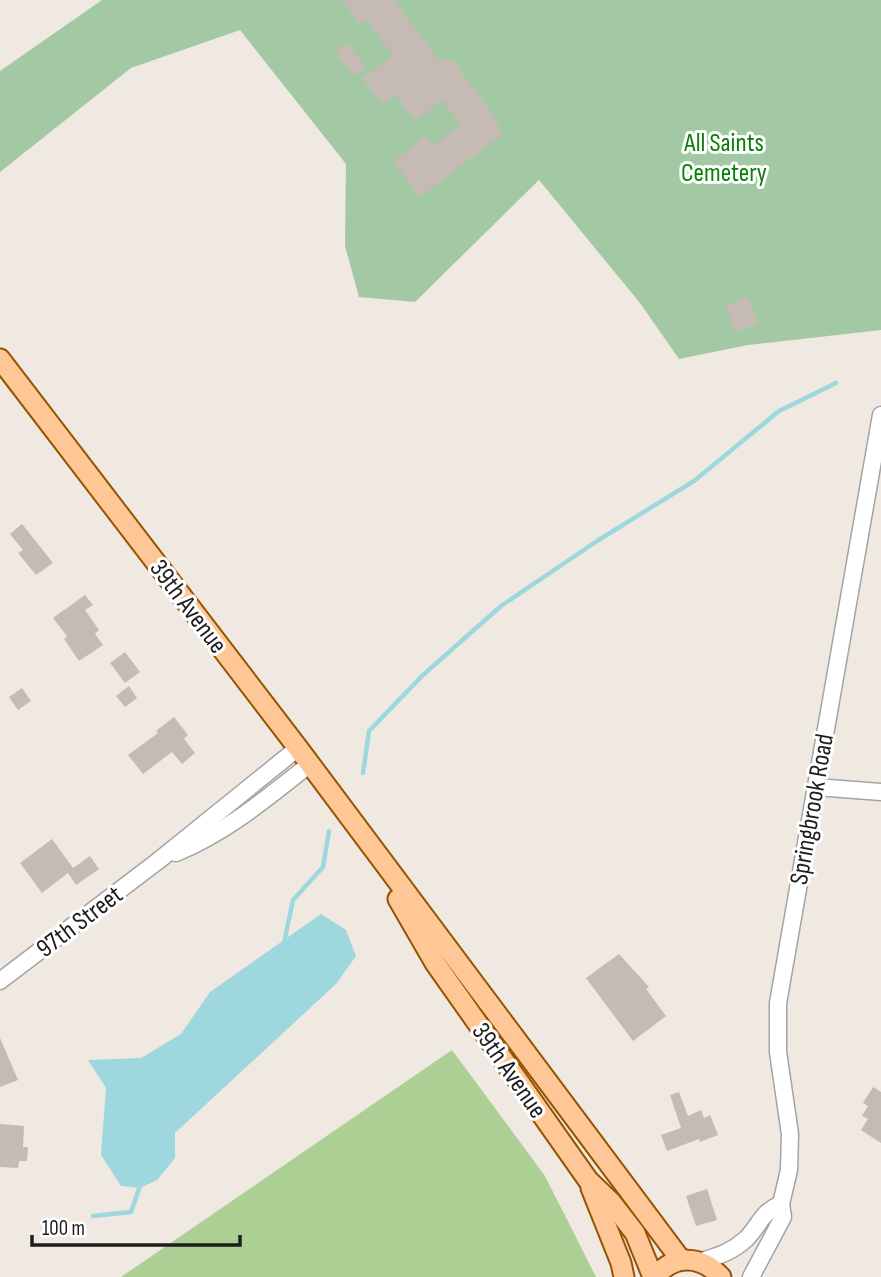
<svg xmlns="http://www.w3.org/2000/svg" width="881" height="1277" font-family="'Sofia Sans Condensed',sans-serif">
  <style>
    .forest { fill: #acd094 }
    .cemetery { fill: #a2c9a3 }
    .water { fill: #9fd7df }
    .lines { fill: none; stroke-linecap: round; stroke-linejoin: round }
    .stream { stroke: #9fd7df; stroke-width: 4.5 }
    .building { fill: #c6bab5 }
    .minor-casing { stroke: #a4a4a4; stroke-width: 19 }
    .major-casing { stroke: #955400; stroke-width: 23 }
    .minor { stroke: #fff; stroke-width: 16 }
    .major { stroke: #ffc796; stroke-width: 19 }
    .labels { text-anchor: middle; stroke-width: 6; stroke-linejoin: round; paint-order: stroke }
    .park-label { font-size: 26px; fill: #097f06; stroke: #fff }
    .street-label { font-size: 26px; fill: #1d1d1d; stroke: #fff }
  </style>
  <rect width="100%" height="100%" fill="#efe9e2"/>
  <!-- forest -->
  <path class="forest" d="M 452,1050 L 545,1176 L 596,1277 L 121,1277 Z"/>
  <!-- cemetery -->
  <path class="cemetery" d="M 102,0 L 881,0 L 881,330 L 748,345 L 679,359 L 640,303 L 539,180 L 415,302 L 359,297 L 345,246 L 346,164 L 240,30 L 131,68 L 0,172 L 0,71 Z"/>
  <!-- water -->
  <path class="water" d="M 321,914 L 346,930 L 356,956 L 336,984 L 175,1133 L 175,1158 L 157,1180 L 140,1188 L 121,1186 L 101,1155 L 106,1088 L 88,1060 L 141,1058 L 181,1034 L 210,992 Z"/>
  <g class="lines">
    <!-- stream -->
    <g class="stream">
      <path d="M 363,773 L 369,731 L 423,675 L 501,606 L 597,541 L 694,481 L 779,411 L 836,383"/>
      <path d="M 284,943 L 293,900 L 323,867 L 329,831"/>
      <path d="M 93,1216 L 131,1212 L 141,1183"/>
    </g>
  </g>
  <!-- building -->
  <g class="building">
    <path d="M 342,0 L 394,0 L 440,61 L 445,57 L 448,61 L 452,59 L 500,124 L 496,127 L 502,135 L 420,197 L 393,161 L 426,136 L 434,145 L 461,125 L 442,100 L 415,121 L 395,95 L 382,104 L 362,78 L 393,55 L 367,20 L 360,25 Z"/>
    <path d="M 347,43 L 366,67 L 354,76 L 335,52 Z"/>
    <path d="M 748,297 L 758,324 L 735,332 L 726,305 Z"/>
    <path d="M 22,524 L 53,563 L 36,575 L 18,553 L 23,550 L 10,534 Z"/>
    <path d="M 85,595 L 93,605 L 85,610 L 99,630 L 95,634 L 103,645 L 79,661 L 64,639 L 67,636 L 53,618 Z"/>
    <path d="M 125,652 L 140,672 L 125,683 L 110,663 Z"/>
    <path d="M 129,686 L 137,698 L 125,707 L 116,696 Z"/>
    <path d="M 22,688 L 31,701 L 18,710 L 9,697 Z"/>
    <path d="M 174,717 L 188,735 L 184,739 L 195,753 L 182,764 L 172,752 L 143,774 L 128,755 L 158,733 L 156,731 Z"/>
    <path d="M 52,839 L 73,868 L 90,856 L 99,869 L 76,885 L 68,873 L 42,893 L 20,863 Z"/>
    <path d="M 619,954 L 649,987 L 646,989 L 666,1016 L 633,1041 L 586,978 Z"/>
    <path d="M 0,1038 L 18,1080 L 0,1087 Z"/>
    <path d="M 873,1087 L 881,1092 L 881,1143 L 861,1130 L 868,1119 L 862,1116 L 868,1106 L 863,1103 Z"/>
    <path d="M 679,1092 L 688,1116 L 701,1110 L 704,1118 L 710,1115 L 718,1135 L 700,1142 L 699,1139 L 667,1151 L 661,1135 L 681,1128 L 670,1095 Z"/>
    <path d="M 0,1124 L 24,1126 L 23,1147 L 28,1147 L 27,1161 L 19,1161 L 18,1168 L 0,1167 Z"/>
    <path d="M 707,1189 L 717,1220 L 696,1226 L 686,1196 Z"/>
  </g>
  <g class="lines">
    <!-- minor casing -->
    <g class="minor-casing">
      <g id="minor">
        <path d="M 816,787 L 881,792"/>
        <path d="M 176,853 C 227,832 267,798 310,764"/>
        <path d="M 0,981 L 158,861 L 298,748"/>
        <path d="M 702,1261 C 719,1256 733,1251 746,1239 C 761,1224 760,1213 781,1204"/>
        <path d="M 751,1277 L 783,1217 L 781,1204 L 789,1170 L 790,1134 L 778,1052 L 778,1003 L 881,415"/>
      </g>
    </g>
    <!-- major casing -->
    <g class="major-casing">
      <g id="major">
        <path d="M 0,359 L 298,748 L 681,1260"/>
        <path d="M 398,899 L 435,963 L 588,1180 L 611,1202 L 635,1233 L 653,1277"/>
        <path d="M 591,1188 L 621,1263 L 624,1277"/>
        <path d="M 655,1277 C 674,1254 701,1255 721,1277"/>
      </g>
    </g>
    <!-- minor -->
    <use href="#minor" class="minor"/>
    <!-- major -->
    <use href="#major" class="major"/>
  </g>
  <g class="labels">
    <!-- park labels -->
    <g class="park-label">
      <text x="724" y="151">All Saints<tspan x="724" dy="30">Cemetery</tspan></text>
    </g>
    <!-- street labels -->
    <g class="street-label">
      <text transform="translate(189 606) rotate(53)" y="9">39th Avenue</text>
      <text transform="translate(811 809) rotate(-80)" y="9">Springbrook Road</text>
      <text transform="translate(79 921) rotate(-37)" y="9">97th Street</text>
      <text transform="translate(510 1070) rotate(55)" y="9">39th Avenue</text>
    </g>
  </g>
  <!-- scale -->
  <path d="M32 1235v10h208v-10" fill="none" stroke="#1d1d1d" stroke-width="3.5"/>
  <text x="42" y="1235" font-size="21" fill="#1d1d1d" stroke="#ffffff" stroke-width="5" paint-order="stroke">100 m</text>
</svg>
